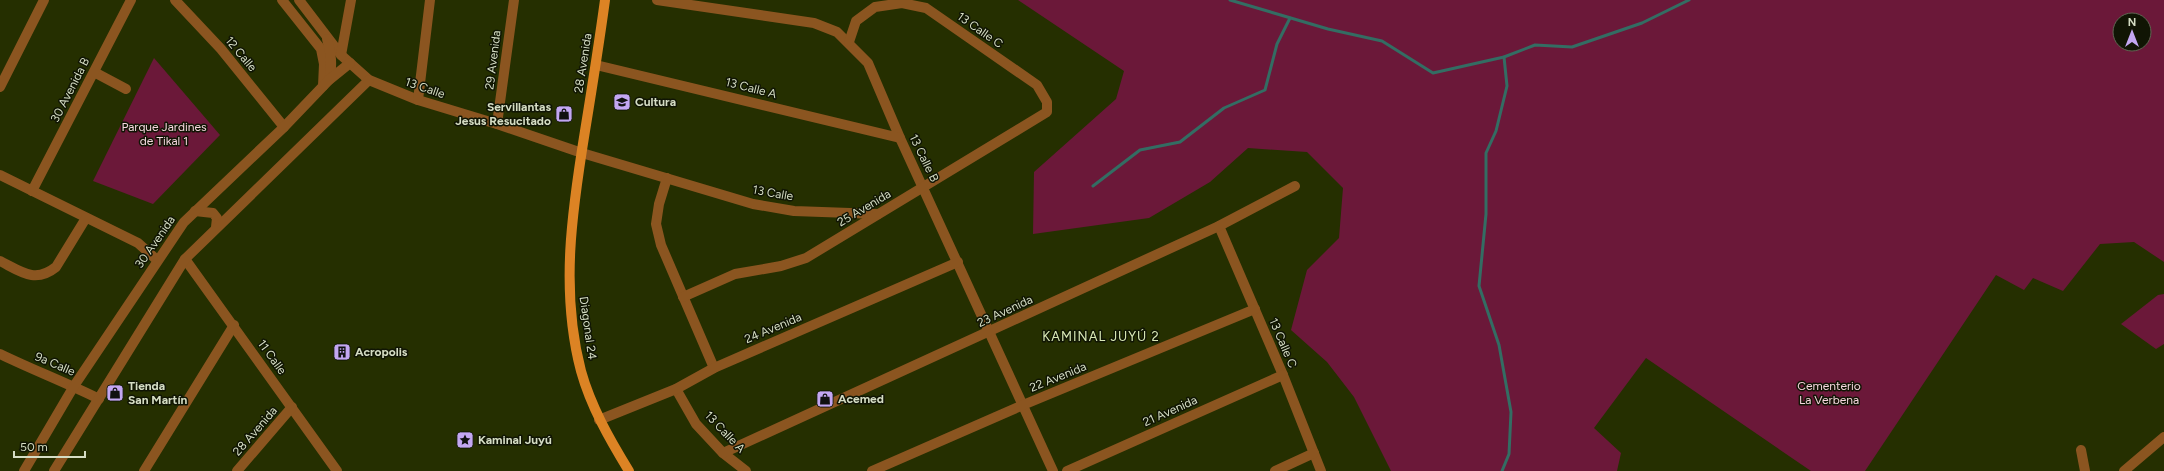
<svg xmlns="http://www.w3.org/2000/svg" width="2164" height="471" font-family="Figtree,sans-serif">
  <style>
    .green { fill: #6b1839; fill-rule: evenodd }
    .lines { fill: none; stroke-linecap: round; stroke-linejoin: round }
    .stream { stroke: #336d63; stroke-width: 3 }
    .minor { stroke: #8b5520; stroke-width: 10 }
    .major { stroke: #dc8324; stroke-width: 10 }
    .labels { text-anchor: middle; stroke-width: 3; stroke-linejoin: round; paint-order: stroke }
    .street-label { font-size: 12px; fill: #d5ddc4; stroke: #101504 }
    .poi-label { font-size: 12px; font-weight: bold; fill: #d5ddc4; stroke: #101504; text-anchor: start }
    .park-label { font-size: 12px; fill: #f6d6de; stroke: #101504 }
    .neighbourhood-label { font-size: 13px; letter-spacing: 1px; fill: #dae9b7; stroke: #101504 }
  </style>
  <rect width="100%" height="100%" fill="#252f00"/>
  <!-- green -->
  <g class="green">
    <path d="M 1018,0 L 2164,0 L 2164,262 L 2134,242 L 2100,244 L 2063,291 L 2033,278 L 2024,290 L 1996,275 L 1865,471 L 1811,471 L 1646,358 L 1594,428 L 1621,453 L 1617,471 L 1391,471 L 1354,397 L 1327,362 L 1291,330 L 1307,270 L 1339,238 L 1343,188 L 1307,152 L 1248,148 L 1210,182 L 1149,218 L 1033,234 L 1034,172 L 1116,99 L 1124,71 ZM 2120,20 L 2144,20 L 2144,44 L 2120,44 Z"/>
    <path d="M 154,58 L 220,135 L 153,204 L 93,181 Z"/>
    <path d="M 2164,294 L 2164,344 L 2156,349 L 2121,324 L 2158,295 Z"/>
  </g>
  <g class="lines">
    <!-- stream -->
    <g class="stream">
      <path d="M 1230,0 L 1328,29 L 1382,41 L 1433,73 L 1504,57 L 1535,45 L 1572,47 L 1642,23 L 1689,0"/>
      <path d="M 1093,186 L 1140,150 L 1180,142 L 1224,108 L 1265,90 L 1277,44 L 1290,18"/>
      <path d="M 1502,471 L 1509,454 L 1511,412 L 1499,345 L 1479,286 L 1486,214 L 1486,153 L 1496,131 L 1507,86 L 1504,57"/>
    </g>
    <!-- minor -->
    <g class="minor">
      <path d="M 175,0 L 221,49 L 284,127"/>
      <path d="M 282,0 L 321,49 L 324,64 L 323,86"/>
      <path d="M 299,0 L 341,55 L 369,80 L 418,100 L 497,124 L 582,153 L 753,204 L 794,211 L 878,214"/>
      <path d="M 657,0 L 814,23 L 837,32 L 868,63 L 900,138 L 1053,471"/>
      <path d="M 327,39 C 331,54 333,65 329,80"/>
      <path d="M 341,55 L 351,0"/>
      <path d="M 596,65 L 900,138"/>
      <path d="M 94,72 L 126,89"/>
      <path d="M 0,87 L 44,0"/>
      <path d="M 418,100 L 430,0"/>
      <path d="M 497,124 L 514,0"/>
      <path d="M 0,175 L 138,243 L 157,260"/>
      <path d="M 667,178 L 659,204 L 656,224 L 661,245 L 714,368"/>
      <path d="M 32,191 L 131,0"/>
      <path d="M 195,211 L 213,213 L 217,218 L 216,227"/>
      <path d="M 1219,226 L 1283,375 L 1321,471"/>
      <path d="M 185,259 L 337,471"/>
      <path d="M 0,261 C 20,271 35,284 56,267 L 86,218"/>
      <path d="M 683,297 L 735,274 L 781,266 L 806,258 L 1047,112 L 1047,102 L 1037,85 L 926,8 L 902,3 L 875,7 L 856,21 L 849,42"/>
      <path d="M 0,354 C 33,370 67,383 99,399"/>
      <path d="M 676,389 L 696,424 L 723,453 L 746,471"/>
      <path d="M 599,420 L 676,389 L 714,368 L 958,262"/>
      <path d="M 2081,450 L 2085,471"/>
      <path d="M 723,453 L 1219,226 L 1295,186"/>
      <path d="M 24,471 L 74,386 L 184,222 L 284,127 L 329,80 L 350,63"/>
      <path d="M 54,471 L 185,259 L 369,80"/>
      <path d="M 144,471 L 234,325"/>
      <path d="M 237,471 L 292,407"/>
      <path d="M 872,471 L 1023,405 L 1255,309"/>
      <path d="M 1067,471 L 1283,375"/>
      <path d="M 1275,471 L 1314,453"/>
      <path d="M 2124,471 L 2164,437"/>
    </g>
    <!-- major -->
    <path class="major" d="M 605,0 C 599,44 592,88 585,131 C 572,211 560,291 581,371 C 591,407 610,440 629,471"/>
  </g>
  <!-- icons -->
  <defs>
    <g id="school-square" transform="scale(0.9)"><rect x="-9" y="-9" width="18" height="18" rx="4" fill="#c3a7f2" stroke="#101504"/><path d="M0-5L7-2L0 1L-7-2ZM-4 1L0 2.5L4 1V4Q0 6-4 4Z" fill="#111"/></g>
    <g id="shop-square" transform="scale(0.9)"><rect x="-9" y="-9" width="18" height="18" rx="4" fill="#c3a7f2" stroke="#101504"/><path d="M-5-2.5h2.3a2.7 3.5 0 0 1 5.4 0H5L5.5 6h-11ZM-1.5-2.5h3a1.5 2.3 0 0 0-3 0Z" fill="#111"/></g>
    <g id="building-square" transform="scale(0.9)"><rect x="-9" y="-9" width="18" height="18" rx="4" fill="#c3a7f2" stroke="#101504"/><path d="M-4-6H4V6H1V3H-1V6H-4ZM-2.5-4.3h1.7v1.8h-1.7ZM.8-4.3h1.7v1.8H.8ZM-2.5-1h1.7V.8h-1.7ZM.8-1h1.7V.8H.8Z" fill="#111"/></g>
    <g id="sight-square" transform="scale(0.9)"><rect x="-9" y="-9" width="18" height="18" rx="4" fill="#c3a7f2" stroke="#101504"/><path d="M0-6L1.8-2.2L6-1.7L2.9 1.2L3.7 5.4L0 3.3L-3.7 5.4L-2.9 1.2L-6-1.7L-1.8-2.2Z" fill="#111"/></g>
  </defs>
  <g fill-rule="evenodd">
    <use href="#school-square" x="622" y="102"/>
    <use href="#shop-square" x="564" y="114"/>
    <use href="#building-square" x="342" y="352"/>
    <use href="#shop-square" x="115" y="393"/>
    <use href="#shop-square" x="825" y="399"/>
    <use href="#sight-square" x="465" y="440"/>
  </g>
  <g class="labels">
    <!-- street labels -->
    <g class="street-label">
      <text transform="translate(980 30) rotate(35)" y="4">13 Calle C</text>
      <text transform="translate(241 54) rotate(50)" y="4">12 Calle</text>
      <text transform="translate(493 60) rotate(-83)" y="4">29 Avenida</text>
      <text transform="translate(583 63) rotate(-81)" y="4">28 Avenida</text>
      <text transform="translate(425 88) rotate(19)" y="4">13 Calle</text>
      <text transform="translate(751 88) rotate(14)" y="4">13 Calle A</text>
      <text transform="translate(70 90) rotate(-63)" y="4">30 Avenida B</text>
      <text transform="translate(924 158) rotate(64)" y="4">13 Calle B</text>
      <text transform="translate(773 193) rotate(10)" y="4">13 Calle</text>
      <text transform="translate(864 208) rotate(-31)" y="4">25 Avenida</text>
      <text transform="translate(155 242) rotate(-55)" y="4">30 Avenida</text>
      <text transform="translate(1005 311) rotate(-25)" y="4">23 Avenida</text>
      <text transform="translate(588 328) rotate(82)" y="4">Diagonal 24</text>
      <text transform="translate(773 328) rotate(-23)" y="4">24 Avenida</text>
      <text transform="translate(1283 343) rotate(67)" y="4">13 Calle C</text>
      <text transform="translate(272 357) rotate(54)" y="4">11 Calle</text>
      <text transform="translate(55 364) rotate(23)" y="4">9a Calle</text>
      <text transform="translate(1058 377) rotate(-22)" y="4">22 Avenida</text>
      <text transform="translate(1170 411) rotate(-24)" y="4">21 Avenida</text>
      <text transform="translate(255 431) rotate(-49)" y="4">28 Avenida</text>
      <text transform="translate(725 432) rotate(46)" y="4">13 Calle A</text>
    </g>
    <!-- poi labels -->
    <g class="poi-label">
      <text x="635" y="106">Cultura</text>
      <text x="551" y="111" text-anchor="end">Servillantas<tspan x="551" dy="14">Jesus Resucitado</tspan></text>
      <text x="355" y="356">Acropolis</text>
      <text x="128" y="390">Tienda<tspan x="128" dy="14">San Martín</tspan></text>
      <text x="838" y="403">Acemed</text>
      <text x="478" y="444">Kaminal Juyú</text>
    </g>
    <!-- park labels -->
    <g class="park-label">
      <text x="164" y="131">Parque Jardines<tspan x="164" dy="14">de Tikal 1</tspan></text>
      <text x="1829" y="390">Cementerio<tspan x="1829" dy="14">La Verbena</tspan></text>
    </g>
    <!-- neighbourhood labels -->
    <g class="neighbourhood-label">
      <text x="1101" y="341">KAMINAL JUYÚ 2</text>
    </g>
  </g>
  <!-- north arrow -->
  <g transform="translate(2132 32)"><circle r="19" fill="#101504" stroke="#5f6551"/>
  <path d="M0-3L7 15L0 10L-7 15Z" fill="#c3a7f2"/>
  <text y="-6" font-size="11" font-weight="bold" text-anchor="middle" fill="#d5ddc4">N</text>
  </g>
  <!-- scale -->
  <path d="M14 451v6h71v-6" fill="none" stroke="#d5ddc4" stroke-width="2"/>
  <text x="20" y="451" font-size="12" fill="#d5ddc4" stroke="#101504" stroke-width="3" paint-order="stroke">50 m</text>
</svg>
